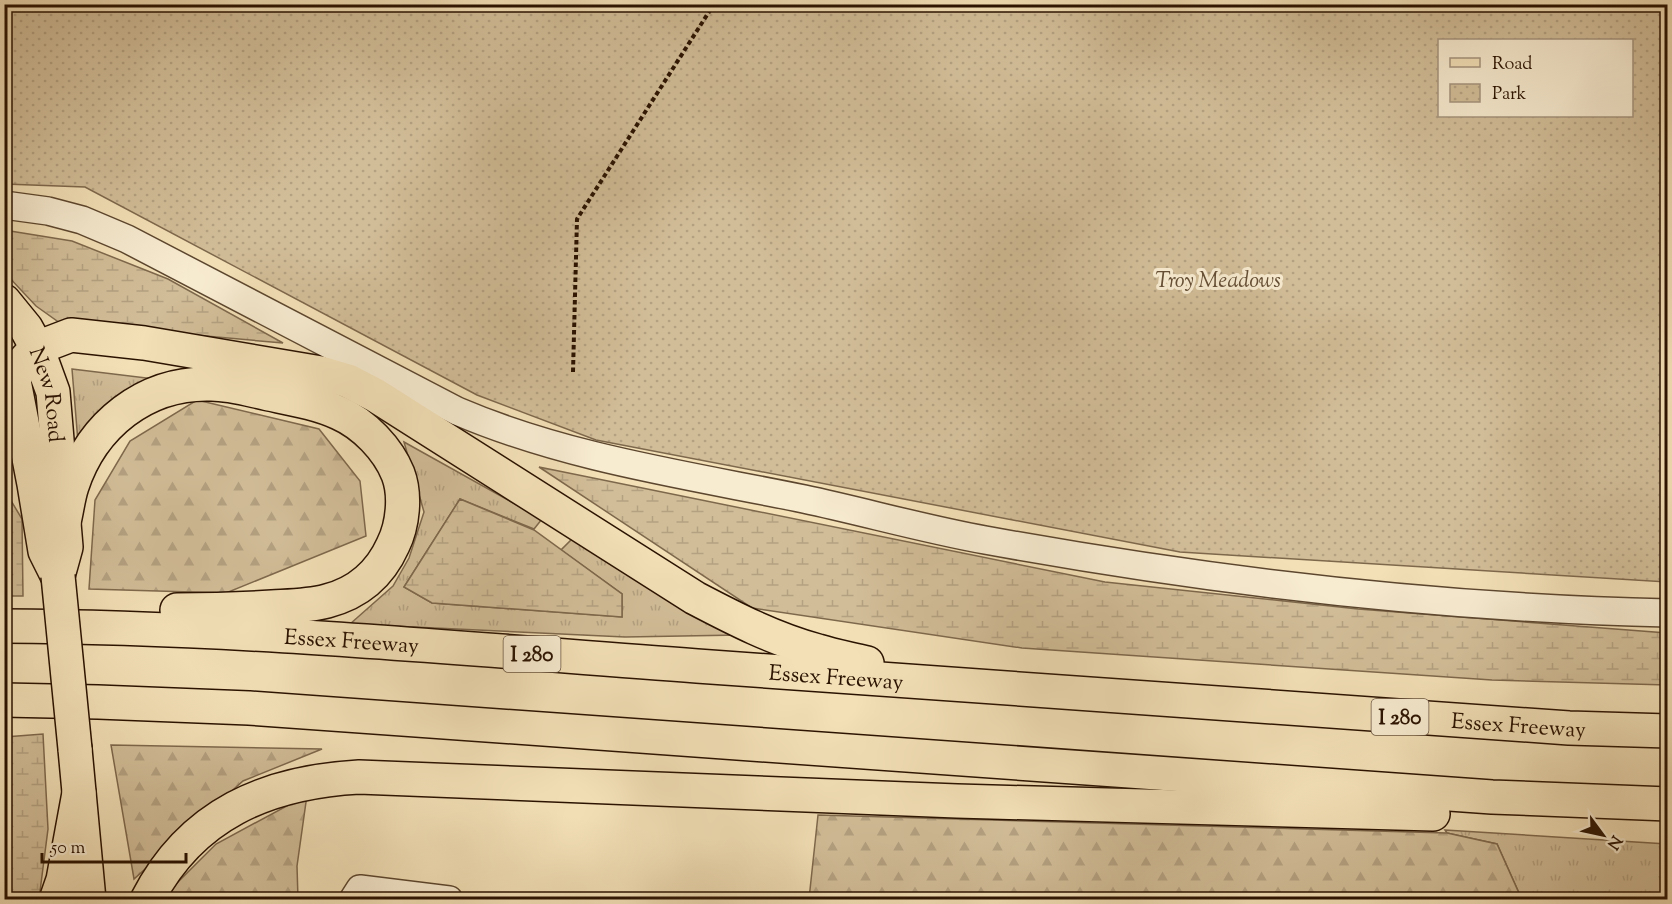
<svg xmlns="http://www.w3.org/2000/svg" width="1672" height="904" font-family="'Sorts Mill Goudy',serif">
  <style>
    .grass { fill: url(#grass-tufts); stroke: #7e684c; stroke-width: 1.5 }
    .forest { fill: url(#forest-firs); stroke: #7e684c; stroke-width: 1.5 }
    .wetland { fill: url(#wetland-marsh); stroke: #7e684c; stroke-width: 1.5 }
    .park { fill: url(#park-dots); stroke: #7e684c; stroke-width: 1.5; fill-rule: evenodd }
    .lines { fill: none; stroke-linecap: round; stroke-linejoin: round }
    .minor-casing { stroke: #5c462e; stroke-width: 30 }
    .major-casing { stroke: #2a1200; stroke-width: 36 }
    .highway-casing { stroke: #2a1200; stroke-width: 36 }
    .path { stroke: #2a1200; stroke-width: 4; stroke-dasharray: 4.5 3; stroke-linecap: butt }
    .minor { stroke: #f7ebd0; stroke-width: 27 }
    .major { stroke: #f3e0b7; stroke-width: 33 }
    .highway { stroke: #f3e0b7; stroke-width: 33 }
    .major-bridge-casing { stroke: #2a1200; stroke-width: 36; stroke-linecap: butt }
    .major-bridge { stroke: #f3e0b7; stroke-width: 33 }
    .labels { text-anchor: middle; stroke-width: 6; stroke-linejoin: round; paint-order: stroke }
    .shield { fill: #f7ebd0; stroke: #68533e; stroke-width: 1.5 }
    .shield-label { font-size: 21px; font-weight: bold; fill: #2a1200 }
    .park-label { font-size: 22px; font-style: italic; fill: #644e35; stroke: #f7ebd0 }
    .street-label { font-size: 22px; fill: #2a1200; stroke: #f7ebd0 }
  </style>
  <defs>
    <pattern id="grass-tufts" width="24" height="20" patternUnits="userSpaceOnUse" patternTransform="scale(1.5)"><rect width="24" height="20" fill="#d1bd98"/><path d="M3 7l-1-3M5 7V3M7 7l1-3M15 17l-1-3M17 17v-4M19 17l1-3" fill="none" stroke="#b4a181"/></pattern>
    <pattern id="forest-firs" width="22" height="20" patternUnits="userSpaceOnUse" patternTransform="scale(1.5)"><rect width="22" height="20" fill="#d1bd98"/><path d="M5 1l3.5 6h-7zM16 11l3.5 6h-7z" fill="#b4a181"/></pattern>
    <pattern id="wetland-marsh" width="20" height="14" patternUnits="userSpaceOnUse" patternTransform="scale(1.5)"><rect width="20" height="14" fill="#d1bd98"/><path d="M1 5h8M5 5V1M11 12h8M15 12V8" fill="none" stroke="#b4a181"/></pattern>
    <pattern id="park-dots" width="8" height="8" patternUnits="userSpaceOnUse" patternTransform="scale(1.5)"><rect width="8" height="8" fill="#d1bd98"/><path d="M2 2h.1M6 6h.1" fill="none" stroke="#b4a181" stroke-width="1.8" stroke-linecap="round"/></pattern>
  </defs>
  <rect width="100%" height="100%" fill="#f3e0b7"/>
  <filter id="stains"><feTurbulence type="fractalNoise" baseFrequency=".00333" numOctaves="4"/><feColorMatrix values="0 0 0 0 .2 0 0 0 0 .09 0 0 0 0 .02 0 0 0 .5 -.17"/></filter>
  <radialGradient id="worn" r=".72"><stop offset=".6" stop-color="#630" stop-opacity="0"/><stop offset="1" stop-color="#630" stop-opacity=".3"/></radialGradient>
  <!-- grass -->
  <g class="grass">
    <path d="M 72,369 L 163,380 L 78,442 Z"/>
    <path d="M 404,442 L 542,519 L 534,529 L 460,499 L 404,587 L 432,603 L 622,617 L 622,594 L 561,550 L 573,538 L 738,635 L 625,637 L 350,624 L 393,586 L 409,558 L 424,512 Z"/>
    <path d="M 1445,830 L 1667,844 L 1667,899 L 1559,899 L 1519,893 L 1497,844 L 1447,833 Z"/>
  </g>
  <!-- forest -->
  <g class="forest">
    <path d="M 197,400 L 319,429 L 360,481 L 366,536 L 226,593 L 89,589 L 95,500 L 130,441 Z"/>
    <path d="M 111,745 L 322,749 L 243,781 L 134,879 Z"/>
    <path d="M 307,795 L 297,866 L 298,899 L 164,900 L 166,894 L 216,844 Z"/>
    <path d="M 818,815 L 1447,833 L 1497,844 L 1519,893 L 1559,899 L 809,899 Z"/>
  </g>
  <!-- wetland -->
  <g class="wetland">
    <path d="M 4,230 L 72,241 L 168,279 L 283,343 L 60,323 L 36,306 L 5,273 Z"/>
    <path d="M 539,467 L 1105,582 L 1358,609 L 1667,633 L 1667,685 L 1492,680 L 1022,648 L 752,608 Z"/>
    <path d="M 4,489 L 22,519 L 23,596 L 5,596 Z"/>
    <path d="M 460,499 L 534,530 L 622,594 L 622,617 L 432,603 L 404,587 Z"/>
    <path d="M 43,734 L 48,829 L 39,899 L 5,899 L 5,737 Z"/>
  </g>
  <!-- park -->
  <path class="park" d="M 5,4 L 1667,5 L 1667,582 L 1180,552 L 596,440 L 477,395 L 85,187 L 5,184 ZM 1440,40 L 1632,40 L 1632,116 L 1440,116 Z"/>
  <g class="lines">
    <!-- minor casing -->
    <g class="minor-casing">
      <g id="minor">
        <path d="M 4,205 L 48,211 L 82,220 L 127,239 L 457,411 C 567,458 687,475 804,499 C 865,512 924,529 985,540 C 1210,581 1438,608 1668,613"/>
        <path d="M 353,900 L 360,889 L 449,900"/>
      </g>
    </g>
    <!-- major casing -->
    <g class="major-casing">
      <g id="major">
        <path id="s1" d="M 4,301 L 26,328 L 37,348 L 53,392 L 66,547 L 58,576"/>
        <path d="M 37,348 C 26,359 18,366 14,381 L 34,484 L 45,551 L 57,575"/>
        <path d="M 75,749 L 89,900"/>
      </g>
    </g>
    <!-- highway casing -->
    <g class="highway-casing">
      <g id="highway">
        <path d="M 37,348 L 71,335 L 144,343 L 321,373 L 348,381 L 375,395 L 695,598 C 735,619 774,639 818,651 C 834,656 851,659 867,663"/>
        <path d="M 64,522 C 67,510 68,498 72,486 C 92,425 145,382 211,384 C 231,384 250,390 269,394 C 293,399 317,403 339,413 C 364,424 388,449 398,474 C 406,495 403,525 393,545 C 380,574 358,593 327,601 C 309,606 290,606 272,607 C 241,609 209,610 177,610"/>
        <path id="s2" d="M 4,626 C 236,627 466,649 697,666 C 987,688 1278,708 1569,728 L 1668,731"/>
        <path d="M 4,700 L 98,702 L 249,708 L 1492,797 L 1668,804"/>
        <path d="M 56,900 L 63,880 L 79,793"/>
        <path d="M 147,900 C 191,814 267,782 359,777 L 957,801 L 1433,814"/>
      </g>
    </g>
    <!-- path -->
    <path class="path" d="M 573,372 L 577,219 L 714,4"/>
    <!-- minor -->
    <use href="#minor" class="minor"/>
    <!-- major -->
    <use href="#major" class="major"/>
    <!-- highway -->
    <use href="#highway" class="highway"/>
    <!-- major-bridge casing -->
    <g class="major-bridge-casing">
      <path id="major-bridge" d="M 58,576 L 75,749"/>
    </g>
    <!-- major-bridge -->
    <use href="#major-bridge" class="major-bridge"/>
  </g>
  <g class="labels">
    <!-- shield labels -->
    <g class="shield">
      <rect x="503.5" y="636" width="57" height="36" rx="4.5"/>
      <rect x="1371.5" y="699" width="57" height="36" rx="4.5"/>
    </g>
    <g class="shield-label">
      <text x="532" y="661">I 280</text>
      <text x="1400" y="724">I 280</text>
    </g>
    <!-- park labels -->
    <g class="park-label">
      <text x="1218" y="287">Troy Meadows</text>
    </g>
    <!-- street labels -->
    <g class="street-label">
      <text dy="8" stroke="none"><textPath href="#s1" startOffset="106">New Road</textPath></text>
      <text dy="8" stroke="none"><textPath href="#s2" startOffset="348">Essex Freeway</textPath></text>
      <text dy="8" stroke="none"><textPath href="#s2" startOffset="834">Essex Freeway</textPath></text>
      <text dy="8" stroke="none"><textPath href="#s2" startOffset="1518">Essex Freeway</textPath></text>
    </g>
  </g>
  <!-- margin -->
  <rect width="1672" height="904" fill="none" stroke="#f3e0b7" stroke-width="24"/>
  <rect x="6" y="6" width="1660" height="892" fill="none" stroke="#2a1200" stroke-width="3"/>
  <rect x="12" y="12" width="1648" height="880" fill="none" stroke="#2a1200" stroke-width="1.5"/>
  <!-- legend -->
  <rect x="1438" y="39" width="195" height="78" fill="#f7ebd0" stroke="#a5947d" stroke-width="1.5"/>
  <rect x="1450" y="58" width="30" height="9" fill="#f3e0b7" stroke="#a5947d" stroke-width="1.5"/>
  <text x="1492" y="69" font-size="18" fill="#2a1200">Road</text>
  <rect x="1450" y="84" width="30" height="18" fill="url(#park-dots)" stroke="#a5947d" stroke-width="1.5"/>
  <text x="1492" y="99" font-size="18" fill="#2a1200">Park</text>
  <!-- north arrow -->
  <g transform="translate(1603 835) rotate(123)" stroke="#f7ebd0" stroke-width="4.5" paint-order="stroke">
  <path d="M0-4.5L10 22L0 15L-10 22Z" fill="#2a1200"/>
  <text y="-9" font-size="16" font-weight="bold" text-anchor="middle" fill="#2a1200">N</text>
  </g>
  <!-- scale -->
  <path d="M42 853v9h144v-9" fill="none" stroke="#2a1200" stroke-width="3"/>
  <text x="51" y="853" font-size="18" fill="#2a1200" stroke="#f7ebd0" stroke-width="4.5" paint-order="stroke">50 m</text>
  <rect width="100%" height="100%" filter="url(#stains)"/>
  <rect width="100%" height="100%" fill="url(#worn)"/>
</svg>
